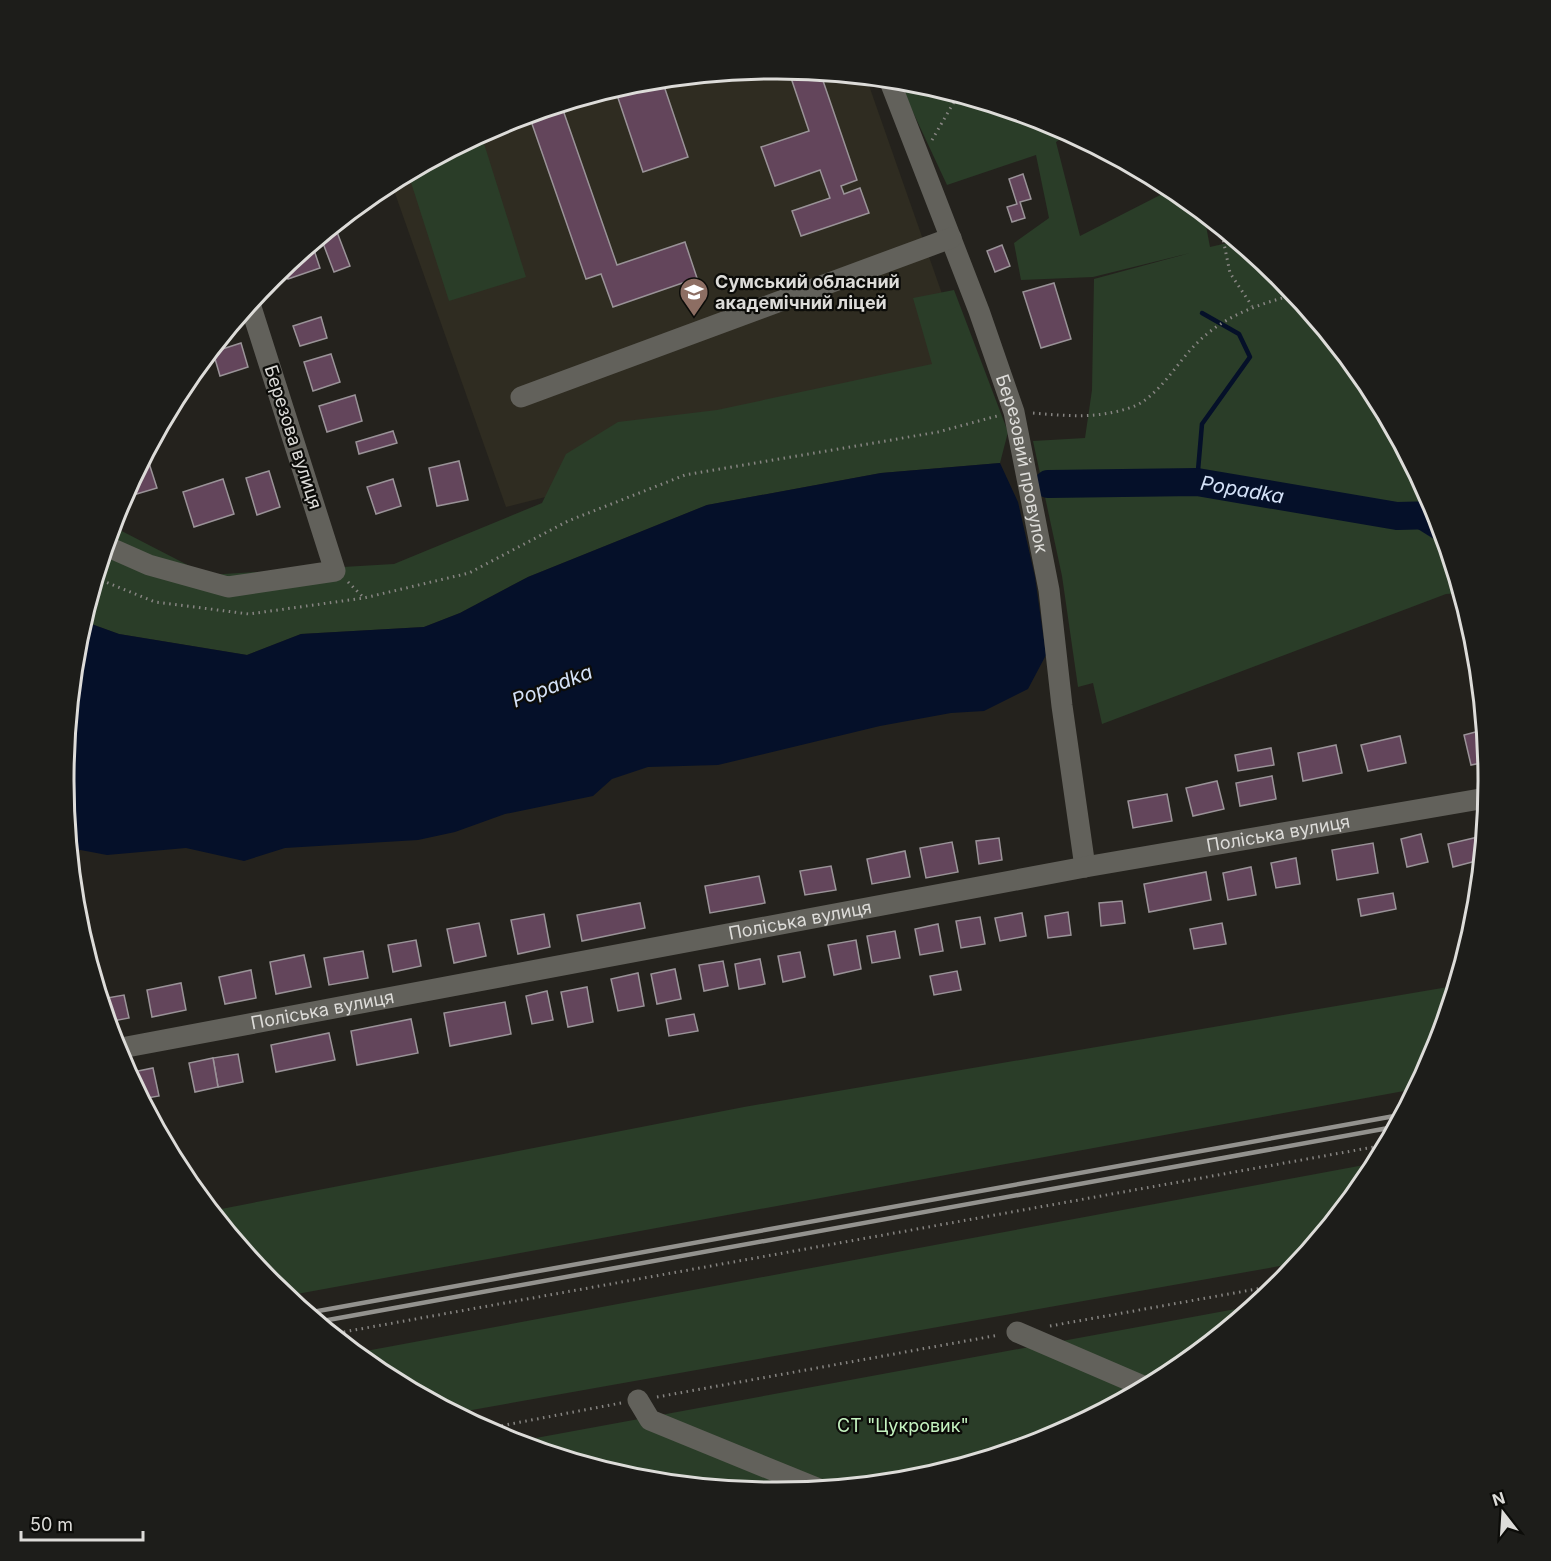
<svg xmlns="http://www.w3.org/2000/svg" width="1551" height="1561" font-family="Inter,sans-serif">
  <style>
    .built { fill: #2f2c21 }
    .green { fill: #2a3d28 }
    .water { fill: #051029 }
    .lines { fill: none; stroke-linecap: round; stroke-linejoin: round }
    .stream { stroke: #051029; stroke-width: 4.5 }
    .river { stroke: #051029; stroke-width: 28 }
    .building { fill: #63455b; stroke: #9a9398; stroke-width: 1.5 }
    .path { stroke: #878582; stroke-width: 3; stroke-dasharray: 1.5 4.5; stroke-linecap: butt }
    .minor { stroke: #62615b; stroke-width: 21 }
    .rail { stroke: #93928e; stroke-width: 4.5 }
    .labels { text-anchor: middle; stroke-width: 4.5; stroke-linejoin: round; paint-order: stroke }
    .poi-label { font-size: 18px; font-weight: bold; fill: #dddcd9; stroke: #0c0c09; text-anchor: start }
    .street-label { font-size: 18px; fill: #dddcd9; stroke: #0c0c09 }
    .park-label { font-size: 18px; fill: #c5f3c0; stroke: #0c0c09 }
    .water-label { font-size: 20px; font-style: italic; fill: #d5e2f8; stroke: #0c0c09 }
    .rim { fill: none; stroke: #dddcd9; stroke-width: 3 }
  </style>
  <rect width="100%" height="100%" fill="#24221d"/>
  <!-- built -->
  <path class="built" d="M 776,68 L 866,77 L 975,388 L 506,507 L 391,182 L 503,122 L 637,82 Z"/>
  <!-- green -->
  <g class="green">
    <path d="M 898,80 L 915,82 L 1048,122 L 1069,133 L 1056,142 L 1080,236 L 1172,189 L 1204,215 L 1210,247 L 1236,241 L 1280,277 L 1368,385 L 1434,508 L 1460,593 L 1446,594 L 1102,724 L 1093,683 L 1078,687 L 1062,576 L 1033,441 L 1085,438 L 1092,390 L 1094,279 L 1190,253 L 1093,277 L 1021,280 L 1014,243 L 1049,218 L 1036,155 L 947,185 Z"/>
    <path d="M 481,134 L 526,277 L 449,301 L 408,173 Z"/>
    <path d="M 954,290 L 1008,432 L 1000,463 L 881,473 L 707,505 L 528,577 L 460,613 L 424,627 L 301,634 L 247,655 L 119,634 L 83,621 L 112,526 L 207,575 L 394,564 L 542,503 L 566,454 L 618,422 L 717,410 L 932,364 L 913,298 Z"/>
    <path d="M 1454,986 L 1434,1053 L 1415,1089 L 286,1296 L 271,1284 L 211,1211 L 744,1107 Z"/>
    <path d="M 1375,1163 L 1368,1177 L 1297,1263 L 455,1413 L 379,1373 L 355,1353 Z"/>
    <path d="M 1252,1306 L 1171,1373 L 1048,1439 L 914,1479 L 775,1493 L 636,1479 L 514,1442 Z"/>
  </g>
  <!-- water -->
  <g class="water">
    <path d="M 1000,463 L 1018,502 L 1035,577 L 1046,655 L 1028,689 L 984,711 L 951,713 L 880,726 L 718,765 L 648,767 L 612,779 L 593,796 L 505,814 L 455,832 L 418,840 L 285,848 L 244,861 L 186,848 L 107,855 L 70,848 L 63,780 L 77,641 L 83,621 L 119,634 L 247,655 L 301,634 L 424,627 L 460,613 L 528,577 L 707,505 L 881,473 Z"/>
    <path d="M 1428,498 L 1445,546 L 1397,516 Z"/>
  </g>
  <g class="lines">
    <!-- stream -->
    <path class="stream" d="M 1197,482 L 1202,424 L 1250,357 L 1239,334 L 1202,313"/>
    <!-- river -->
    <path class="river" id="s1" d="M 1048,484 L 1197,482 L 1397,516 L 1436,515"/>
  </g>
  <!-- building -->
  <g class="building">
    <path d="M 788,69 L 820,72 L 857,180 L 841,186 L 844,194 L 860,188 L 869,213 L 801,236 L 792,211 L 830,198 L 820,170 L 775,186 L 761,147 L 809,131 Z"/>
    <path d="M 662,80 L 688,157 L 643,172 L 617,95 Z"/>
    <path d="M 563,110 L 617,265 L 685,242 L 697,278 L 613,307 L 601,274 L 586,279 L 531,121 Z"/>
    <path d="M 1023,174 L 1031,199 L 1020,202 L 1025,218 L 1012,222 L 1007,207 L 1017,204 L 1009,179 Z"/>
    <path d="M 337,232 L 350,266 L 334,272 L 321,238 Z"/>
    <path d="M 312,244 L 320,268 L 288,279 L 284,267 Z"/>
    <path d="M 1002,245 L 1010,266 L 995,272 L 987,251 Z"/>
    <path d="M 1054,283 L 1071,339 L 1041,348 L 1023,292 Z"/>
    <path d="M 321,317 L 327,338 L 300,346 L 293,326 Z"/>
    <path d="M 241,343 L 248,367 L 220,376 L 213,352 Z"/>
    <path d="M 331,354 L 340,382 L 313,391 L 304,362 Z"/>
    <path d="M 355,395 L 362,421 L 327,432 L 319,406 Z"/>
    <path d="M 393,431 L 397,443 L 359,454 L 356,442 Z"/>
    <path d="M 148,460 L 157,488 L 123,498 L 142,462 Z"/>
    <path d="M 459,461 L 468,500 L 437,506 L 429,468 Z"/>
    <path d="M 269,471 L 280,507 L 257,515 L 246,478 Z"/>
    <path d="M 223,479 L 234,514 L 194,527 L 183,492 Z"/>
    <path d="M 393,479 L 401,506 L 376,514 L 367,487 Z"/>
    <path d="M 1483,730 L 1486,762 L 1471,765 L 1464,735 Z"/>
    <path d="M 1400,736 L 1406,763 L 1368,771 L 1361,745 Z"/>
    <path d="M 1336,745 L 1342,773 L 1303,781 L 1298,753 Z"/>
    <path d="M 1271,748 L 1274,765 L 1238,771 L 1235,755 Z"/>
    <path d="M 1272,776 L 1276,799 L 1240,806 L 1236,783 Z"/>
    <path d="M 1217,781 L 1224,809 L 1193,816 L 1186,788 Z"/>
    <path d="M 1167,794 L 1172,821 L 1133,828 L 1128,801 Z"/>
    <path d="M 1421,834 L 1428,862 L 1407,867 L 1401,839 Z"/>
    <path d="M 1478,837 L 1480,860 L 1453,867 L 1448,844 Z"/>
    <path d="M 999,838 L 1002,860 L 979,864 L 976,841 Z"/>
    <path d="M 952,842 L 958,872 L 926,878 L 920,848 Z"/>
    <path d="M 1373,843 L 1378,873 L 1337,880 L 1332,850 Z"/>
    <path d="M 905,851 L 910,877 L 872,884 L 867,859 Z"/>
    <path d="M 1296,858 L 1300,884 L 1276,888 L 1271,863 Z"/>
    <path d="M 831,866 L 836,890 L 805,895 L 800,871 Z"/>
    <path d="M 1251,867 L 1256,895 L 1228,900 L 1223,873 Z"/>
    <path d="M 1206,872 L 1211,900 L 1149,912 L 1144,884 Z"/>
    <path d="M 759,876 L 765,903 L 710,913 L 705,886 Z"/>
    <path d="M 1393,893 L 1396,909 L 1361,916 L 1358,899 Z"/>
    <path d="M 1122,901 L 1125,923 L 1101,926 L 1099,903 Z"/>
    <path d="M 640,903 L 645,928 L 582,941 L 577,915 Z"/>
    <path d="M 1068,912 L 1071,935 L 1048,938 L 1045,916 Z"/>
    <path d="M 1022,913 L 1026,936 L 1000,941 L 995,918 Z"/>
    <path d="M 544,914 L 550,947 L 518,954 L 511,920 Z"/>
    <path d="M 980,917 L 985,944 L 961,948 L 956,921 Z"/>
    <path d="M 479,923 L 486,956 L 454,963 L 447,929 Z"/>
    <path d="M 1222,923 L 1226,944 L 1194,949 L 1190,929 Z"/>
    <path d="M 938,924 L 943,951 L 920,955 L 915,929 Z"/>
    <path d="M 895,931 L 900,958 L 872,963 L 867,936 Z"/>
    <path d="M 416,940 L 421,966 L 393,972 L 388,945 Z"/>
    <path d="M 856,940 L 861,969 L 834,975 L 828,945 Z"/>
    <path d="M 363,951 L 368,978 L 329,985 L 324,958 Z"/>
    <path d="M 800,952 L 805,977 L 783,982 L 778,956 Z"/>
    <path d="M 304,955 L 311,987 L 276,994 L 270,962 Z"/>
    <path d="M 760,959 L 765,984 L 739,989 L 735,964 Z"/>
    <path d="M 723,961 L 728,986 L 704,991 L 699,965 Z"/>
    <path d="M 675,969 L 681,999 L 657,1004 L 651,974 Z"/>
    <path d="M 251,970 L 256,998 L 225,1004 L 219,977 Z"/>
    <path d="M 957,971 L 961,990 L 934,995 L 930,976 Z"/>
    <path d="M 638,973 L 644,1006 L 618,1011 L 611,979 Z"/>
    <path d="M 181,983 L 186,1010 L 152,1017 L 147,990 Z"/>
    <path d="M 587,987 L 593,1022 L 568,1027 L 561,992 Z"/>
    <path d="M 547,991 L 553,1020 L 532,1024 L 526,996 Z"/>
    <path d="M 124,995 L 129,1018 L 108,1022 L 101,999 Z"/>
    <path d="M 505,1002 L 511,1034 L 450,1046 L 444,1013 Z"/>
    <path d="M 694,1014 L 698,1031 L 669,1036 L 666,1019 Z"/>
    <path d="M 411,1019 L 418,1053 L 357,1065 L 351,1031 Z"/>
    <path d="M 329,1033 L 335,1060 L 276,1072 L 271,1045 Z"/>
    <path d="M 238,1054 L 243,1082 L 218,1087 L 213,1058 Z"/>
    <path d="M 213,1058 L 218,1087 L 195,1092 L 189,1063 Z"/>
    <path d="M 153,1068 L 159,1096 L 142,1099 L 128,1073 Z"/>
  </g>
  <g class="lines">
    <!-- path -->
    <g class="path">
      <path d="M 932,140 L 958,95"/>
      <path d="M 1221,229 L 1230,273 L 1252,306"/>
      <path d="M 1033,413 C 1067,416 1099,419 1132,407 C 1158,398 1178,361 1197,343 C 1224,316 1258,304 1294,295"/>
      <path d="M 96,578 L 155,602 L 249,614 L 364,598 L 469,573 L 568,521 L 685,475 L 938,432 L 997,416"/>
      <path d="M 348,582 L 364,598"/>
      <path d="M 1050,1326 L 1279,1285"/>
      <path d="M 332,1334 L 1385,1145"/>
      <path d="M 657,1397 L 999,1335"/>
      <path d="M 484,1429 L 621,1403"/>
    </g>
    <!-- minor -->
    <g class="minor">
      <path id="s2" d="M 889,79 L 979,311 L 1014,412 L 1049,590 L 1062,706 L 1085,867"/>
      <path d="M 521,397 L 951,238"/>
      <path d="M 106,546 L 149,565 L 228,587 L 335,571 L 250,304"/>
      <path id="s3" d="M 116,1049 L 1085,867 L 1486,798"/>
      <path d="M 1017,1332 L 1145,1387"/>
      <path d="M 638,1400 L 650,1420 L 819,1489"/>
    </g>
    <!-- rail -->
    <g class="rail">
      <path d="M 307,1313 L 1400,1115"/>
      <path d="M 317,1322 L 1394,1127"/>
    </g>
  </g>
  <!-- icons -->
  <defs>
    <g id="school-pin" transform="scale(1.5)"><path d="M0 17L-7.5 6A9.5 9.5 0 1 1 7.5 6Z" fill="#8d6e63" stroke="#0c0c09"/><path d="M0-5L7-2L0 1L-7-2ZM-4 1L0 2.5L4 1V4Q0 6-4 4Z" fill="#fff"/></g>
  </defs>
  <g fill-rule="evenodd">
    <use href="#school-pin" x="694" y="292"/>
  </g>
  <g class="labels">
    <!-- poi labels -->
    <g class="poi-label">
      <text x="715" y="288">Сумський обласний<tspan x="715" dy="21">академічний ліцей</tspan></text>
    </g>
    <!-- street labels -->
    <g class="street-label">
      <text transform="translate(293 437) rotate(72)" y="6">Березова вулиця</text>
      <text dy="6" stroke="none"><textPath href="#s2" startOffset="408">Березовий провулок</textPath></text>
      <text dy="6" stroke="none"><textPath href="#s3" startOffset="1182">Поліська вулиця</textPath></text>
      <text dy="6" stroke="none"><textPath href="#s3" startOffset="696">Поліська вулиця</textPath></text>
      <text dy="6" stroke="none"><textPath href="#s3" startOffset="210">Поліська вулиця</textPath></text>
    </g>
    <!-- park labels -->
    <g class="park-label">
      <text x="903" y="1432">СТ "Цукровик"</text>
    </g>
    <!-- water labels -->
    <g class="water-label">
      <text dy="7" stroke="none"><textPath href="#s1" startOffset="195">Popadka</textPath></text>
      <text transform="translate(552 686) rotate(-21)" y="7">Popadka</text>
    </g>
  </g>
  <!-- crop -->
  <path d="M0 0H1551V1561H0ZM775 79H777A701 701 0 0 1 1478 780V781A701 701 0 0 1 777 1482H775A701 701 0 0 1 74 781V780A701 701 0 0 1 775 79Z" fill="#1d1d1a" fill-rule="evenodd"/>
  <path class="rim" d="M775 79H777A701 701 0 0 1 1478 780V781A701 701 0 0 1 777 1482H775A701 701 0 0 1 74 781V780A701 701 0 0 1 775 79Z"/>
  <!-- north arrow -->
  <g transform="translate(1503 1513) rotate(343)" stroke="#0c0c09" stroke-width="4.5" paint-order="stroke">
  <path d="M0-4.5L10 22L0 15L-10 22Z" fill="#dddcd9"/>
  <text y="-9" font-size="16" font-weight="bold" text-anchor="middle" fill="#dddcd9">N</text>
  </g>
  <!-- scale -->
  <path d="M21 1531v9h122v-9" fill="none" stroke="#dddcd9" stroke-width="3"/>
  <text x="30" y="1531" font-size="18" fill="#dddcd9" stroke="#0c0c09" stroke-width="4.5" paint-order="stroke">50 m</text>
</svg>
